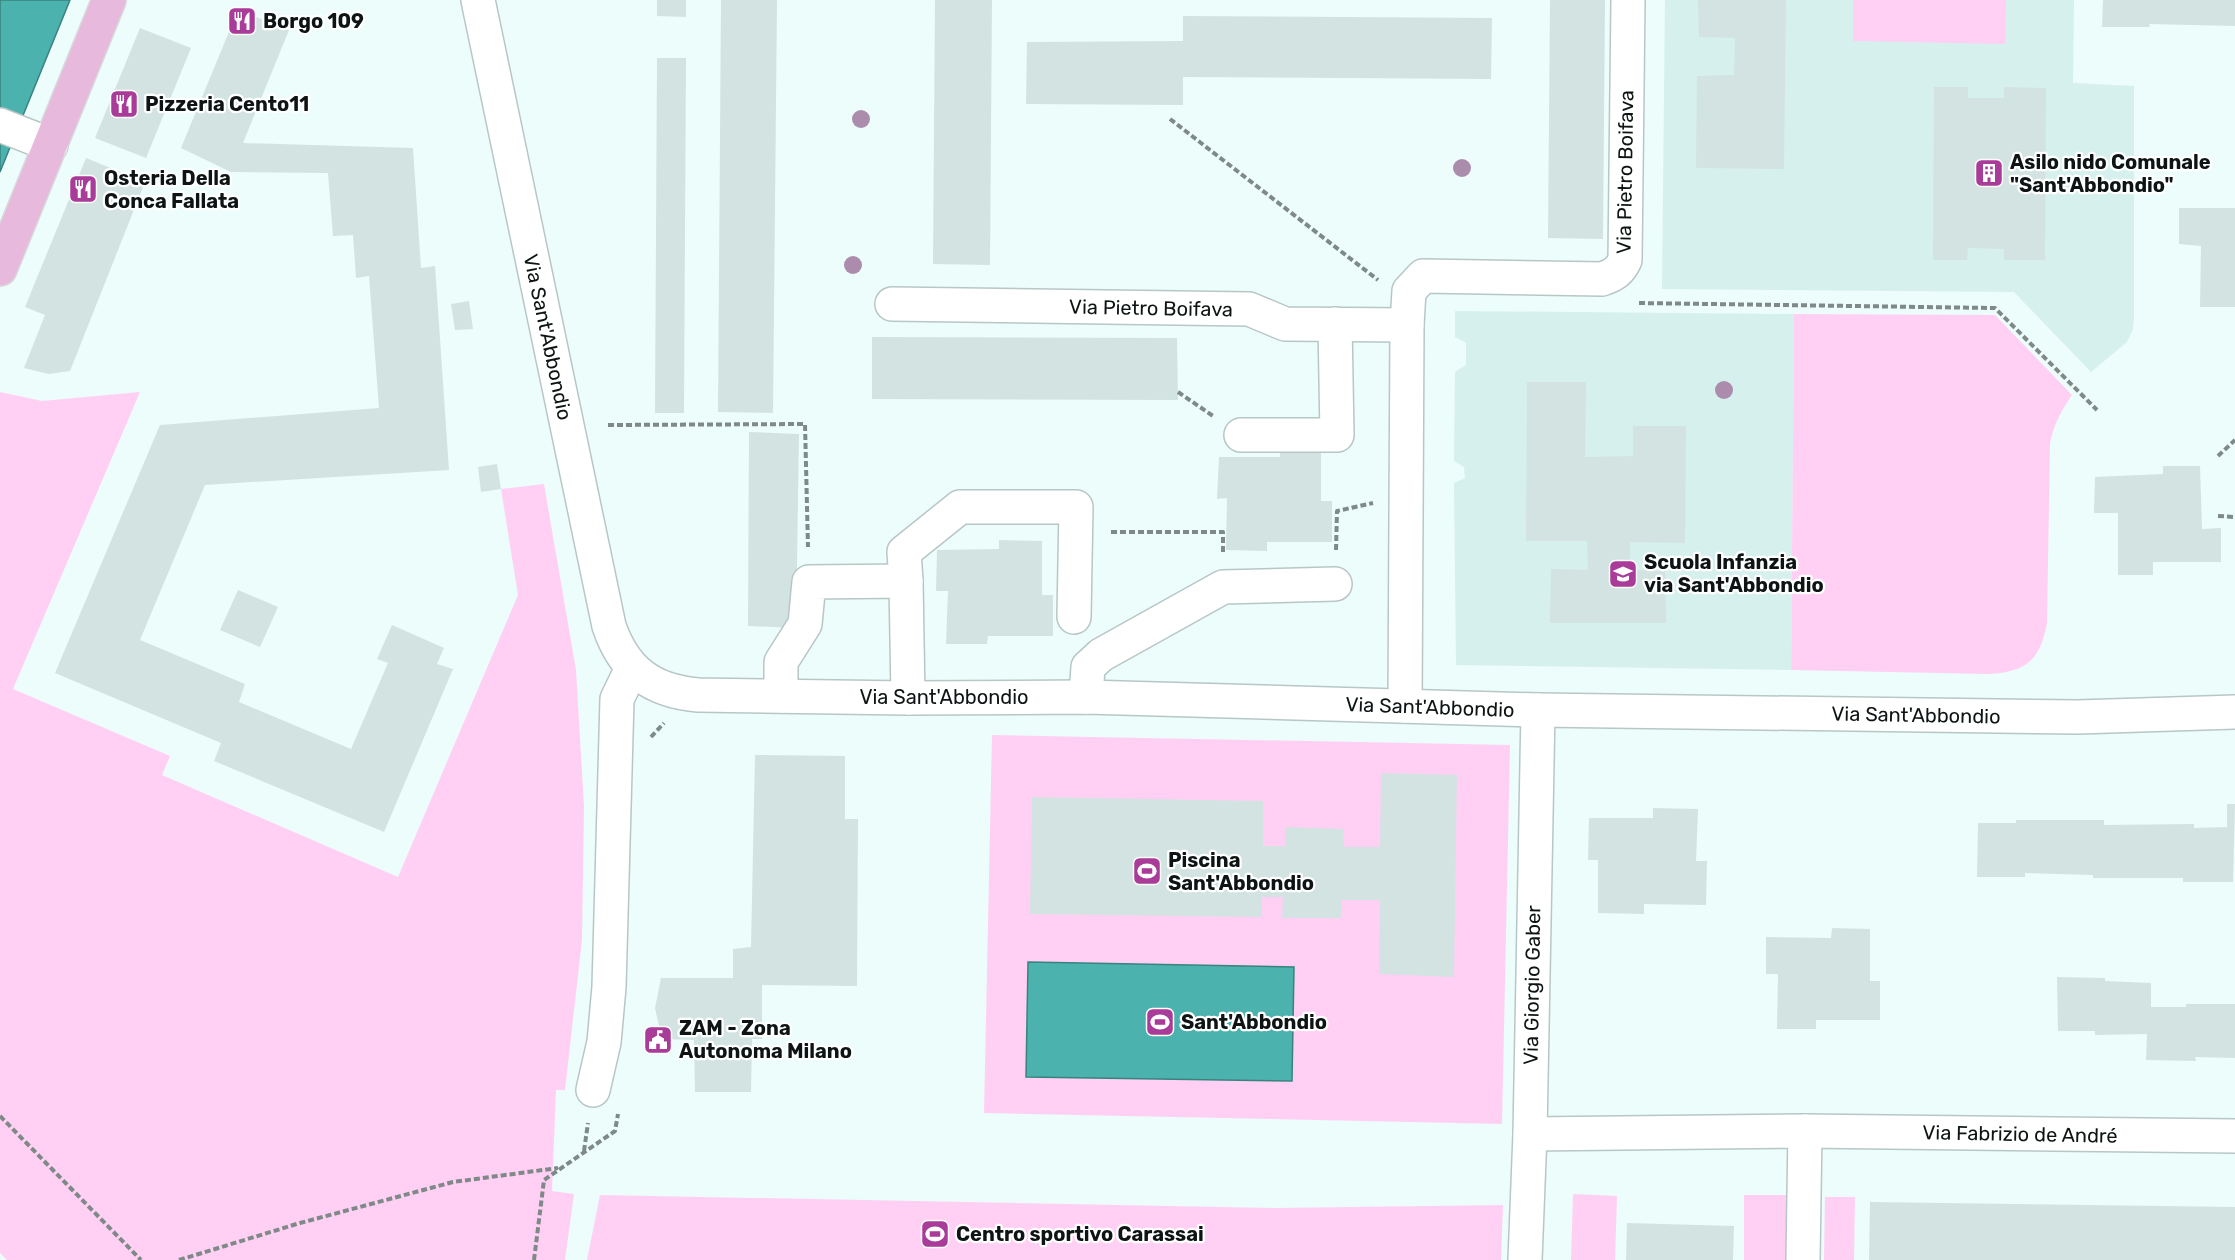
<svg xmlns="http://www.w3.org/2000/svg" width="2235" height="1260" font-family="Rubik,sans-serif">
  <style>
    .built { fill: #d6f0ee }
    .green { fill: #ffd0f4 }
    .water { fill: #4bb2ad; stroke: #39837f; stroke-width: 1.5 }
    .building { fill: #d3e3e2 }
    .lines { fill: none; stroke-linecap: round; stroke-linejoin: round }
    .minor-casing { stroke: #b7c7c6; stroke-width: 36 }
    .major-casing { stroke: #d8d9d9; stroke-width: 36 }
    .path { stroke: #7e8988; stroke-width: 4; stroke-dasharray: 6 3; stroke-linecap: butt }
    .minor { stroke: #fff; stroke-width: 33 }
    .major { stroke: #e6b9dd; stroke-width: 33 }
    .tree { fill: #ab8cac }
    .labels { text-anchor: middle; stroke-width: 4.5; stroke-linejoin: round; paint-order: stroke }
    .poi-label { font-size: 20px; font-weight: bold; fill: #0e1414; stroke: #fff; text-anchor: start }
    .street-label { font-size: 20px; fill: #0e1414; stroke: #fff }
  </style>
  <rect width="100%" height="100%" fill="#ecfdfb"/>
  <!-- built -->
  <g class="built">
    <path d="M 1665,0 L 2074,0 L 2073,83 L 2134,86 L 2134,318 L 2133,329 L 2127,342 L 2091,372 L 2014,292 L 1662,289 Z"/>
    <path d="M 1455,311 L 1794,314 L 1791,670 L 1456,665 L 1454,483 L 1465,478 L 1464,467 L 1454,461 L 1455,372 L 1466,365 L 1466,343 L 1455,337 Z"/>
  </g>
  <!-- green -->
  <g class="green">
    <path d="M 1853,0 L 2006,0 L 2005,44 L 1853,41 Z"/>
    <path d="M 1794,314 L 1995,315 L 2072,395 C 2061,411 2054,424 2050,443 L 2047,623 C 2040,660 2027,672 1988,674 L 1791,670 Z"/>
    <path d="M 0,392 L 42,401 L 140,392 L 13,689 L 170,756 L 162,775 L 398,877 L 518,595 L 501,489 L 544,484 L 576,670 L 584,806 L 582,940 L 565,1090 L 556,1090 L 552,1191 L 574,1194 L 565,1260 L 7,1260 L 0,1253 Z"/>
    <path d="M 992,735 L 1510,745 L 1502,1124 L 984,1113 Z"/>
    <path d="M 1573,1194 L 1617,1196 L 1615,1260 L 1571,1260 Z"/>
    <path d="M 600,1195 L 1277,1208 L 1503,1205 L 1501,1260 L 587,1260 Z"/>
    <rect x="1744" y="1195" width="54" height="65"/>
    <path d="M 1825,1197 L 1855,1197 L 1854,1260 L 1824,1260 Z"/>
  </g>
  <!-- water -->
  <g class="water">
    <path d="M 0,0 L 70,0 L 0,172 Z"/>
    <path d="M 1028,962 L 1294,967 L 1292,1081 L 1026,1077 Z"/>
  </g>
  <!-- building -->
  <g class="building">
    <path d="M 657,0 L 686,0 L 686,17 L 657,16 Z"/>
    <path d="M 721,0 L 777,0 L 773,413 L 718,412 Z"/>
    <path d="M 935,0 L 992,0 L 990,265 L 933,264 Z"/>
    <path d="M 1550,0 L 1605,0 L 1603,239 L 1548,238 Z"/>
    <path d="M 1698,0 L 1786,0 L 1784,169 L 1696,168 L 1697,76 L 1734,75 L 1735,38 L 1699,37 Z"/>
    <path d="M 2103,0 L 2235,0 L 2235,26 L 2149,24 L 2150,27 L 2102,27 Z"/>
    <path d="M 238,10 L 289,30 L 243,143 L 413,148 L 421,268 L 435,266 L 449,470 L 205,485 L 140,640 L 245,684 L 239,702 L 351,749 L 388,663 L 377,659 L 392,625 L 444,648 L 437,664 L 453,669 L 384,832 L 214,761 L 221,743 L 55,673 L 160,425 L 379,408 L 369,276 L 356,278 L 353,235 L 333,236 L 328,173 L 231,172 L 181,148 Z"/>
    <path d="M 1183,16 L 1492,18 L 1491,79 L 1183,77 L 1183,105 L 1026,104 L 1027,42 L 1183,41 Z"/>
    <path d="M 140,28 L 191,48 L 146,158 L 95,138 Z"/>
    <path d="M 657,58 L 686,58 L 684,413 L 655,413 Z"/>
    <path d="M 1934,87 L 1968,87 L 1968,98 L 2004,98 L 2004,87 L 2046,88 L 2045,260 L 2004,260 L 2004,249 L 1968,248 L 1967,260 L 1933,260 Z"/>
    <path d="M 86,158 L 145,182 L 70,371 L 49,374 L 24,368 L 45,315 L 25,307 Z"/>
    <path d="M 2179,208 L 2235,208 L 2235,307 L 2200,307 L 2201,246 L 2179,244 Z"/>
    <path d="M 469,301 L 473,329 L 455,330 L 451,304 Z"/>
    <path d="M 872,337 L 1177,338 L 1178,400 L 872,399 Z"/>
    <path d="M 1527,382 L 1586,382 L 1585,457 L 1633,456 L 1633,426 L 1686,426 L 1685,543 L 1630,542 L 1630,570 L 1665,571 L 1666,623 L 1550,623 L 1551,569 L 1588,570 L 1587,541 L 1526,541 Z"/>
    <path d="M 749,432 L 799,434 L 796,628 L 748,626 Z"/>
    <path d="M 1280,448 L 1321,448 L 1321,501 L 1332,501 L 1332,542 L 1267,542 L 1267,551 L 1226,550 L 1227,498 L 1217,499 L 1219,457 L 1280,457 Z"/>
    <path d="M 497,464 L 501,489 L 481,492 L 478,467 Z"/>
    <path d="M 2163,466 L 2200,466 L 2202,529 L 2221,528 L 2221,562 L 2153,562 L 2153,575 L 2118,575 L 2118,513 L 2094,513 L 2095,477 L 2163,474 Z"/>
    <path d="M 999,540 L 1042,541 L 1042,595 L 1053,595 L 1053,636 L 988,636 L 987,644 L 946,644 L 948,591 L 936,591 L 937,550 L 999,549 Z"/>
    <path d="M 238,590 L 278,607 L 260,647 L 220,630 Z"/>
    <path d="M 755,755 L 845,756 L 845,819 L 858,819 L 857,986 L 762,985 L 762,1039 L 752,1039 L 751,1092 L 695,1092 L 694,1040 L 662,1039 L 655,1008 L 661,978 L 733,978 L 733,949 L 751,947 Z"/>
    <path d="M 1381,773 L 1457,775 L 1454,977 L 1379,974 L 1380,900 L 1342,900 L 1341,918 L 1282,918 L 1283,897 L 1262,897 L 1262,917 L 1030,914 L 1032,797 L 1263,801 L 1263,846 L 1285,846 L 1285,827 L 1343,829 L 1344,847 L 1380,847 Z"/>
    <path d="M 2227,804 L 2235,804 L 2233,882 L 2183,882 L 2183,878 L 2093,878 L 2093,875 L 2025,873 L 2025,877 L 1977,877 L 1978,823 L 2016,823 L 2016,820 L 2104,820 L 2104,825 L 2194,824 L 2194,828 L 2227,827 Z"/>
    <path d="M 1653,808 L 1698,809 L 1696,861 L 1707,861 L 1706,905 L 1644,904 L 1644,914 L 1598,913 L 1598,860 L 1588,860 L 1589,818 L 1653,818 Z"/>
    <path d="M 1832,928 L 1870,929 L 1870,981 L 1880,981 L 1880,1020 L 1816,1020 L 1816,1029 L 1777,1029 L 1778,974 L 1766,974 L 1766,937 L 1831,938 Z"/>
    <path d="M 2057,977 L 2105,978 L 2105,981 L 2151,983 L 2151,1007 L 2186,1007 L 2186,1004 L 2235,1004 L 2235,1058 L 2195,1057 L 2196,1061 L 2146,1060 L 2147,1034 L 2095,1035 L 2095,1031 L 2058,1031 Z"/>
    <path d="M 1870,1202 L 2235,1207 L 2235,1260 L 1869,1260 Z"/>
    <path d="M 1627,1223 L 1734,1226 L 1733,1260 L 1626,1260 Z"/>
  </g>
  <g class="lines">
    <!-- minor casing -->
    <g class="minor-casing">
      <g id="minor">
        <path d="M 478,0 L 609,626 C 624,670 651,691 698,695 L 908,698 L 1086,697 L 1538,710 L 2078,717 L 2235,712"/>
        <path d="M 0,125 L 51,145"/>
        <path d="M 892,304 L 1249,309 L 1285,324 L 1407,325"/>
        <path d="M 1241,435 L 1337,435 L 1335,324"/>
        <path d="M 906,581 L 904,552 L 960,507 L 1076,507 L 1074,617"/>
        <path d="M 781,696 L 781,662 L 805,624 L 809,582 L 906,581 L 908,698"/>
        <path d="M 1086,697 L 1088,667 L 1101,655 L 1223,587 L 1335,584"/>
        <path d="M 1405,706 L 1407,325 L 1409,291 L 1423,276 L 1602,279 C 1614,275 1620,271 1625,260 L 1628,0"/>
        <path d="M 593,1090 L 604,1042 L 609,987 L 617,699 L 632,668"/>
        <path d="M 1530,1134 L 1805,1131 L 2235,1136"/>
        <path d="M 1525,1260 L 1530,1134 L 1538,710"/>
        <path d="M 1803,1260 L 1805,1131"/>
      </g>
    </g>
    <!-- major casing -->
    <g class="major-casing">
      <path id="major" d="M 0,269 L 109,0"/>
    </g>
    <!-- path -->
    <g class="path">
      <path d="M 1170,119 L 1378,280"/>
      <path d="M 1639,303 L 1995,308 L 2097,410"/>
      <path d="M 1178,392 L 1213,416"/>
      <path d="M 608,425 L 805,424 L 808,547"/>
      <path d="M 2218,456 L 2235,440"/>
      <path d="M 2218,516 L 2235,517"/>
      <path d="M 1111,532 L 1223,532 L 1223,553"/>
      <path d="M 1336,550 L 1337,511 L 1373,503"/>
      <path d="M 651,737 L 664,723"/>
      <path d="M 0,1116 L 141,1260"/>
      <path d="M 584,1151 L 588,1123"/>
      <path d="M 179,1260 L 300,1223 L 453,1182 L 558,1168"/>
      <path d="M 534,1260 L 544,1180 L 615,1131 L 618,1114"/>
    </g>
    <!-- minor -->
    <use href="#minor" class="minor"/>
    <!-- major -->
    <use href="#major" class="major"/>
  </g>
  <!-- trees -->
  <g class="tree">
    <circle cx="861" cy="119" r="9"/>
    <circle cx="1462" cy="168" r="9"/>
    <circle cx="853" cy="265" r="9"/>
    <circle cx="1724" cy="390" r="9"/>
  </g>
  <!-- icons -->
  <defs>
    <g id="restaurant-square" transform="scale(1.5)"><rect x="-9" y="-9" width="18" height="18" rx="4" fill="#a93b99" stroke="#fff"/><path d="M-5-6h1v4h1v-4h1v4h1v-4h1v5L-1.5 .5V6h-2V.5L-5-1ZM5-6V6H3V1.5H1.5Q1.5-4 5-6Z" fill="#fff"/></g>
    <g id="building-square" transform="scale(1.5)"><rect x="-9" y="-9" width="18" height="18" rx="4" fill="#a93b99" stroke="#fff"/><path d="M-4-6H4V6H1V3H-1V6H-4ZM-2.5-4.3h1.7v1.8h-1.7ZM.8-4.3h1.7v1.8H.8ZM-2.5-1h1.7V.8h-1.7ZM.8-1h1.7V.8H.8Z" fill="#fff"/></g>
    <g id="school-square" transform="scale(1.5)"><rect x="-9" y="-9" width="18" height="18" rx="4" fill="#a93b99" stroke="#fff"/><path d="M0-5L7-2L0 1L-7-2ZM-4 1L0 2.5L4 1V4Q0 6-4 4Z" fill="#fff"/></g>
    <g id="stadium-square" transform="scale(1.5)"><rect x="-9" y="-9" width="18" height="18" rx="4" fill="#a93b99" stroke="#fff"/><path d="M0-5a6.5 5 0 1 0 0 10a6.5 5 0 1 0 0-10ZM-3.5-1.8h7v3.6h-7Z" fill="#fff"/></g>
    <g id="civic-square" transform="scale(1.5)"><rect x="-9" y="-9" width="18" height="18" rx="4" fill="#a93b99" stroke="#fff"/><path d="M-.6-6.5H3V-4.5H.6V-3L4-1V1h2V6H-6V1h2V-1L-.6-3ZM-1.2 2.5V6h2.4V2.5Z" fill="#fff"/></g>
  </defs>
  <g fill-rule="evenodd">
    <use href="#restaurant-square" x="242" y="21"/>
    <use href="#restaurant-square" x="124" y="104"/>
    <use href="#building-square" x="1989" y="173"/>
    <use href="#restaurant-square" x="83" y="189"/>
    <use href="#school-square" x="1623" y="574"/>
    <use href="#stadium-square" x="1147" y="871"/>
    <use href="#stadium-square" x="1160" y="1022"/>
    <use href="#civic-square" x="658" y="1040"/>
    <use href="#stadium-square" x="935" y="1234"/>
  </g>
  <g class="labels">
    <!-- poi labels -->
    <g class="poi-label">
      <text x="263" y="28">Borgo 109</text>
      <text x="145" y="111">Pizzeria Cento11</text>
      <text x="2010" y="169">Asilo nido Comunale<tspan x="2010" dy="23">"Sant'Abbondio"</tspan></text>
      <text x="104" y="185">Osteria Della<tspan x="104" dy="23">Conca Fallata</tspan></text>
      <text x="1644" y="569">Scuola Infanzia<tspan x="1644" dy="23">via Sant'Abbondio</tspan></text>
      <text x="1168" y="867">Piscina<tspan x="1168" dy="23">Sant'Abbondio</tspan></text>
      <text x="1181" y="1029">Sant'Abbondio</text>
      <text x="679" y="1035">ZAM - Zona<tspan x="679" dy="23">Autonoma Milano</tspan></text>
      <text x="956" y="1241">Centro sportivo Carassai</text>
    </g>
    <!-- street labels -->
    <g class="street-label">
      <text transform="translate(1625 172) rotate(-89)" y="7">Via Pietro Boifava</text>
      <text transform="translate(1151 308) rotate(1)" y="7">Via Pietro Boifava</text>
      <text transform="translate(548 337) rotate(78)" y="7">Via Sant'Abbondio</text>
      <text x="944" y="704">Via Sant'Abbondio</text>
      <text transform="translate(1430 707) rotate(2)" y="7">Via Sant'Abbondio</text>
      <text transform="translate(1916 715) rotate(1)" y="7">Via Sant'Abbondio</text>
      <text transform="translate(1532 985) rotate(-89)" y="7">Via Giorgio Gaber</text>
      <text transform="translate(2020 1134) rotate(1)" y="7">Via Fabrizio de André</text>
    </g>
  </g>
</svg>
